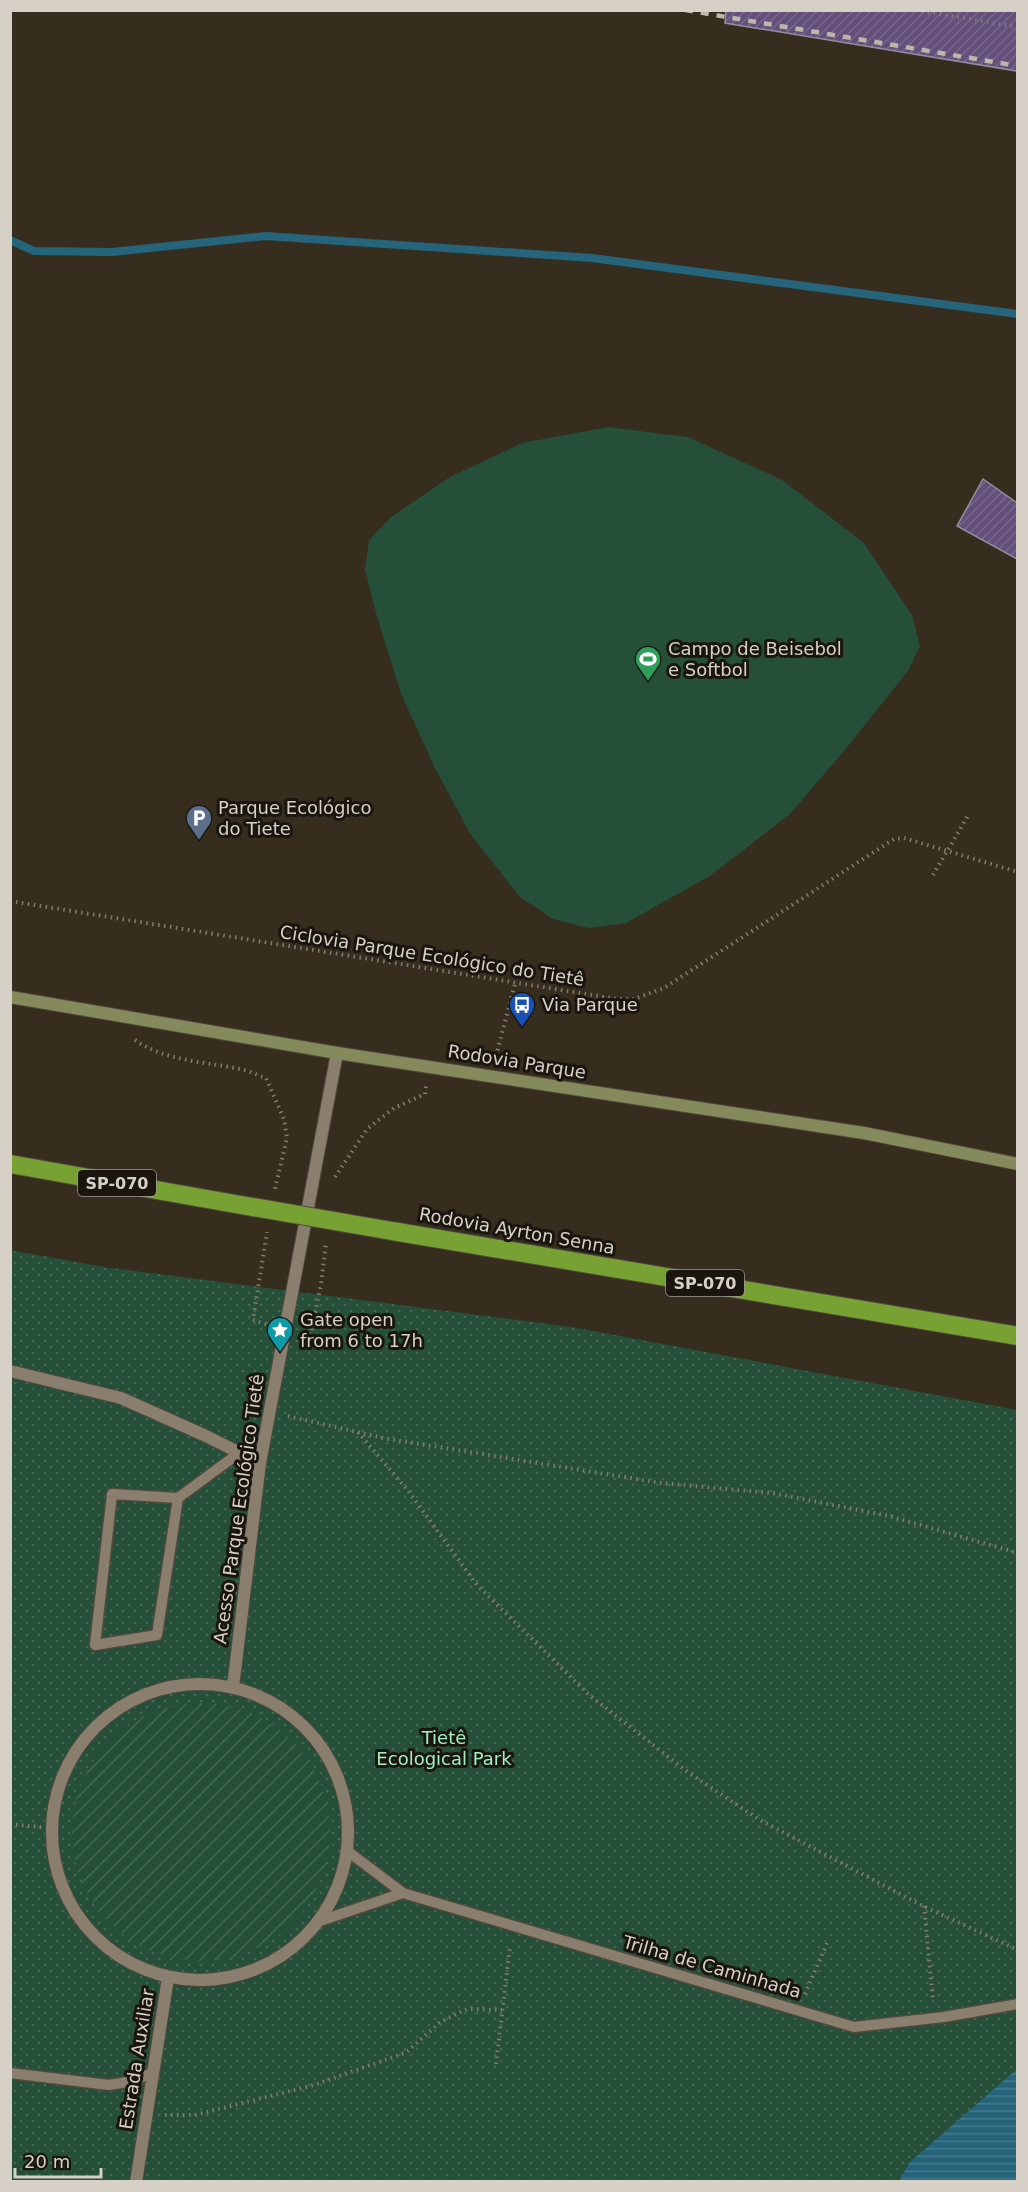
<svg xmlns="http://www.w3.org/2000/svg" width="1028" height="2192" font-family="'DejaVu Sans',sans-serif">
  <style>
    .grass { fill: #254f38 }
    .park { fill: url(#park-dots) }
    .garden { fill: url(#garden-furrows) }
    .water { fill: url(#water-rules) }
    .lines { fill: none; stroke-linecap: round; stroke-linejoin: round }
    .stream { stroke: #25647b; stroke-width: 8 }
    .building { fill: url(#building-hatch); stroke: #958da0; stroke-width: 1.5 }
    .lane-casing { stroke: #52493d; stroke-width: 13 }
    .street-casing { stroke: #52493d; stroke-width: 14 }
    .secondary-casing { stroke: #52493d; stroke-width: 14 }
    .highway-casing { stroke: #52493d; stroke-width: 20 }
    .path { stroke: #847c70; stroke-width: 4; stroke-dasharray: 1.5 4.5; stroke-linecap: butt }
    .lane { stroke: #8a7f6e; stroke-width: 10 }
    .street { stroke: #8a7f6e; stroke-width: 12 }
    .secondary { stroke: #848a5c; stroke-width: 12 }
    .highway { stroke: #77a233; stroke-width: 18 }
    .rail { stroke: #bdb6ac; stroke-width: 4.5; stroke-dasharray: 8 8; stroke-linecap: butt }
    .highway-bridge-casing { stroke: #52493d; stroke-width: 20; stroke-linecap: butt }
    .highway-bridge { stroke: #77a233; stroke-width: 18 }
    .labels { text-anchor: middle; stroke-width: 6; stroke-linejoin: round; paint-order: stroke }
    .shield { fill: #1a160f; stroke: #9e9890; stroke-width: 1.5 }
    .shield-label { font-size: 16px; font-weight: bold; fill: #d7d0c7 }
    .poi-label { font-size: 18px; fill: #d7d0c7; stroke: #1a160f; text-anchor: start }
    .street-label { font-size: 18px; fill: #d7d0c7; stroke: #1a160f }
    .park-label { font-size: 18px; fill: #9fefbf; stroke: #1a160f }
  </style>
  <defs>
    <pattern id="park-dots" width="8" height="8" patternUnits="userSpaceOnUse" patternTransform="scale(1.5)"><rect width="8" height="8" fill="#254f38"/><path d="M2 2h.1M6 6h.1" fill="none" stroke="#446753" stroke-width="1.8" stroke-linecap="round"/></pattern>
    <pattern id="garden-furrows" width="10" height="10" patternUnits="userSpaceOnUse" patternTransform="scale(1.5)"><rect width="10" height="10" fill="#254f38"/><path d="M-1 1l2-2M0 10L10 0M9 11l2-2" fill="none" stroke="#446753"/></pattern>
    <pattern id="water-rules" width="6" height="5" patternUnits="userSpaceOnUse" patternTransform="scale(1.5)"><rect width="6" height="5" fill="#25647b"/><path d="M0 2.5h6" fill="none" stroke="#44798c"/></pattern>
    <pattern id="building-hatch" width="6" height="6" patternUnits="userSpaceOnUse" patternTransform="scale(1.5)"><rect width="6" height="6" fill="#634f7a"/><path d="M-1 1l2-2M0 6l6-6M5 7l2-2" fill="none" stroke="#79678b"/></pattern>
  </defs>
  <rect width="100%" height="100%" fill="#362d1e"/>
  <!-- grass -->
  <path class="grass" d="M 608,427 L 688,437 L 782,480 L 864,543 L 912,615 L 920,646 L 908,671 L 844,751 L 790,814 L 710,876 L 626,923 L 589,928 L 553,919 L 520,897 L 471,835 L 435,768 L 401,694 L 376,613 L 365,569 L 369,540 L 391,517 L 450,477 L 522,443 Z"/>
  <!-- park -->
  <path class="park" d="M 10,1250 L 104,1267 L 572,1327 L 1017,1410 L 1017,2181 L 11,2181 Z"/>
  <!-- garden -->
  <circle class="garden" cx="201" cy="1832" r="129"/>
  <!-- water -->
  <path class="water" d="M 1017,2069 L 1017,2181 L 899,2181 L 910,2162 Z"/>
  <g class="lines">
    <!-- stream -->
    <path class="stream" d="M 10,240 L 34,251 L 112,252 L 266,236 L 592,258 L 1018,314"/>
  </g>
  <!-- building -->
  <g class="building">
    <path d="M 726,10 L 1017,10 L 1017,71 L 725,23 Z"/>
    <path d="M 983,479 L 1017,503 L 1017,559 L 957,526 Z"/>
  </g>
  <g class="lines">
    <!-- lane casing -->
    <g class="lane-casing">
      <g id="lane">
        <path d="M 178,1498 L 157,1635 L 95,1645 L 112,1494 L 178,1498 L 239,1453"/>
        <path d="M 350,1853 L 403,1893 L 854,2027 L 944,2017 L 1018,2004"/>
        <path d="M 320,1921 L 403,1893"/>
        <path d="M 10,2073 L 109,2085 L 133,2081 L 154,2072"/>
      </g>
    </g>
    <!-- street casing -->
    <g class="street-casing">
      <g id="street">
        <path d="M 10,1371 L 121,1398 L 206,1436 L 260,1463"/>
        <circle cx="200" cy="1832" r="148"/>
        <path d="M 233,1687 L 260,1463 L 337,1053"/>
        <path d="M 136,2182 L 168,1978"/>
      </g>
    </g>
    <!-- secondary casing -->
    <g class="secondary-casing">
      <path id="secondary" d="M 10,997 L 337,1053 L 864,1133 L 1018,1164"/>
    </g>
    <!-- highway casing -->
    <g class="highway-casing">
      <g id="highway">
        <path d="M 10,1164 L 224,1202"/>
        <path d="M 392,1231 L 1018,1336"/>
      </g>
    </g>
    <!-- path -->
    <g class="path">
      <path d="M 916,10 L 1018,27"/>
      <path d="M 933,875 L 969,814"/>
      <path d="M 10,901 L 617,999 L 634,999 L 664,988 L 894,839 L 904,838 L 1018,872"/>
      <path d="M 135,1040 C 166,1062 210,1062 244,1070 C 252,1072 259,1076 266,1078 L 284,1119 L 287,1138 L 275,1189"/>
      <path d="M 496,1056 L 515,984"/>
      <path d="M 335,1177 L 367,1129 L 394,1108 L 425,1094 L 426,1086"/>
      <path d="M 266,1324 L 253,1320 L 267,1232"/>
      <path d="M 303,1333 L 311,1334 L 321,1284 L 326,1243"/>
      <path d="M 288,1416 L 383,1438 L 661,1483 L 772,1493 L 889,1516 L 1018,1553"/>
      <path d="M 358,1432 L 409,1492 L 477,1585 L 588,1694 L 689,1773 L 760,1820 L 923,1906 L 1018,1950"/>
      <path d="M 10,1824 L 49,1828"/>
      <path d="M 924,1906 L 933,2000"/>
      <path d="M 805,1994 L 827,1943"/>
      <path d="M 496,2064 L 510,1946"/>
      <path d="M 165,2115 L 195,2115 L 314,2085 L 407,2052 L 440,2022 L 467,2009 L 502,2010"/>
    </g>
    <!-- lane -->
    <use href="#lane" class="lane"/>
    <!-- street -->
    <use href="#street" class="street"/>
    <!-- secondary -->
    <use href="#secondary" class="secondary"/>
    <!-- highway -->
    <use href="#highway" class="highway"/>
    <!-- rail -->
    <path class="rail" d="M 685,10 L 1018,66"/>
    <!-- highway-bridge casing -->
    <g class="highway-bridge-casing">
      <path id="highway-bridge" d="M 224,1202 L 392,1231"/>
    </g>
    <!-- highway-bridge -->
    <use href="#highway-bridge" class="highway-bridge"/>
  </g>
  <!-- icons -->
  <defs>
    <g id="stadium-pin" transform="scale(1.35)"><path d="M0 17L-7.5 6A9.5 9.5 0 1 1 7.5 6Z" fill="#2e9e5b" stroke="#1a160f"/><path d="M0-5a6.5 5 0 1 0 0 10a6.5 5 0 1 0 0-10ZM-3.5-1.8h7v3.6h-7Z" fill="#fff"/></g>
    <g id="parking-pin" transform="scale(1.35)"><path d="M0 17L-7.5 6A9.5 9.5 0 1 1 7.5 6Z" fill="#5c6f8a" stroke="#1a160f"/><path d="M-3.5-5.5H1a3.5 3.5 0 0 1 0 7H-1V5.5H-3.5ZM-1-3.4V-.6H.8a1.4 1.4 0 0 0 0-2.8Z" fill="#fff"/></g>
    <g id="bus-pin" transform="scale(1.35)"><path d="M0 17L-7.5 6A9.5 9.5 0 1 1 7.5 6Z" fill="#1a4fb4" stroke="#1a160f"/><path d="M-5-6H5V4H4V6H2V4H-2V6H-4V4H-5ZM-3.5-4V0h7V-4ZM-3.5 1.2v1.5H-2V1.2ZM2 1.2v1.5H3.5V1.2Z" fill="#fff"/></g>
    <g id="sight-pin" transform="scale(1.35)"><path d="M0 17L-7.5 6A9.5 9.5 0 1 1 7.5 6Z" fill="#0f9aa8" stroke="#1a160f"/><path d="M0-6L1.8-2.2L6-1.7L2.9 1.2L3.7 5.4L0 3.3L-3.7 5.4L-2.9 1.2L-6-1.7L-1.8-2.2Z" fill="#fff"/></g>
  </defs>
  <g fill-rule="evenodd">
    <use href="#stadium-pin" x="648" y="659"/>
    <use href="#parking-pin" x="199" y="818"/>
    <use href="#bus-pin" x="522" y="1005"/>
    <use href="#sight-pin" x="280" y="1330"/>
  </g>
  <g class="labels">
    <!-- shield labels -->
    <g class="shield">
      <rect x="78" y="1170" width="78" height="26" rx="4.5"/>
      <rect x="666" y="1270" width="78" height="26" rx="4.5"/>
    </g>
    <g class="shield-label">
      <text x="117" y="1189">SP-070</text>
      <text x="705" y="1289">SP-070</text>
    </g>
    <!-- poi labels -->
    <g class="poi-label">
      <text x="668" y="655">Campo de Beisebol<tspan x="668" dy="21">e Softbol</tspan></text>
      <text x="218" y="814">Parque Ecológico<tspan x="218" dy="21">do Tiete</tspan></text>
      <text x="542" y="1011">Via Parque</text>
      <text x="300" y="1326">Gate open<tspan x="300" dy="21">from 6 to 17h</tspan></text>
    </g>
    <!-- street labels -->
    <g class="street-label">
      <text transform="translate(432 956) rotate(9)" y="6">Ciclovia Parque Ecológico do Tietê</text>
      <text transform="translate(517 1062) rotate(9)" y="6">Rodovia Parque</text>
      <text transform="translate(517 1231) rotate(10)" y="6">Rodovia Ayrton Senna</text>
      <text transform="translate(239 1509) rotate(-82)" y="6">Acesso Parque Ecológico Tietê</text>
      <text transform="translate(712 1967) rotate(16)" y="6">Trilha de Caminhada</text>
      <text transform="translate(137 2059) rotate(-81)" y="6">Estrada Auxiliar</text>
    </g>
    <!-- park labels -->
    <g class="park-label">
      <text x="444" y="1744">Tietê<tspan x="444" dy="21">Ecological Park</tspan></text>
    </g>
  </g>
  <!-- border -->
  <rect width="1028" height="2192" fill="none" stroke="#d7d0c7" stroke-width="24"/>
  <!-- scale -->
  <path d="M15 2168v9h86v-9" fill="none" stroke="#d7d0c7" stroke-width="3"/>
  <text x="24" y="2168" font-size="18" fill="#d7d0c7" stroke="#1a160f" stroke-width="4.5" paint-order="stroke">20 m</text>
</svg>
